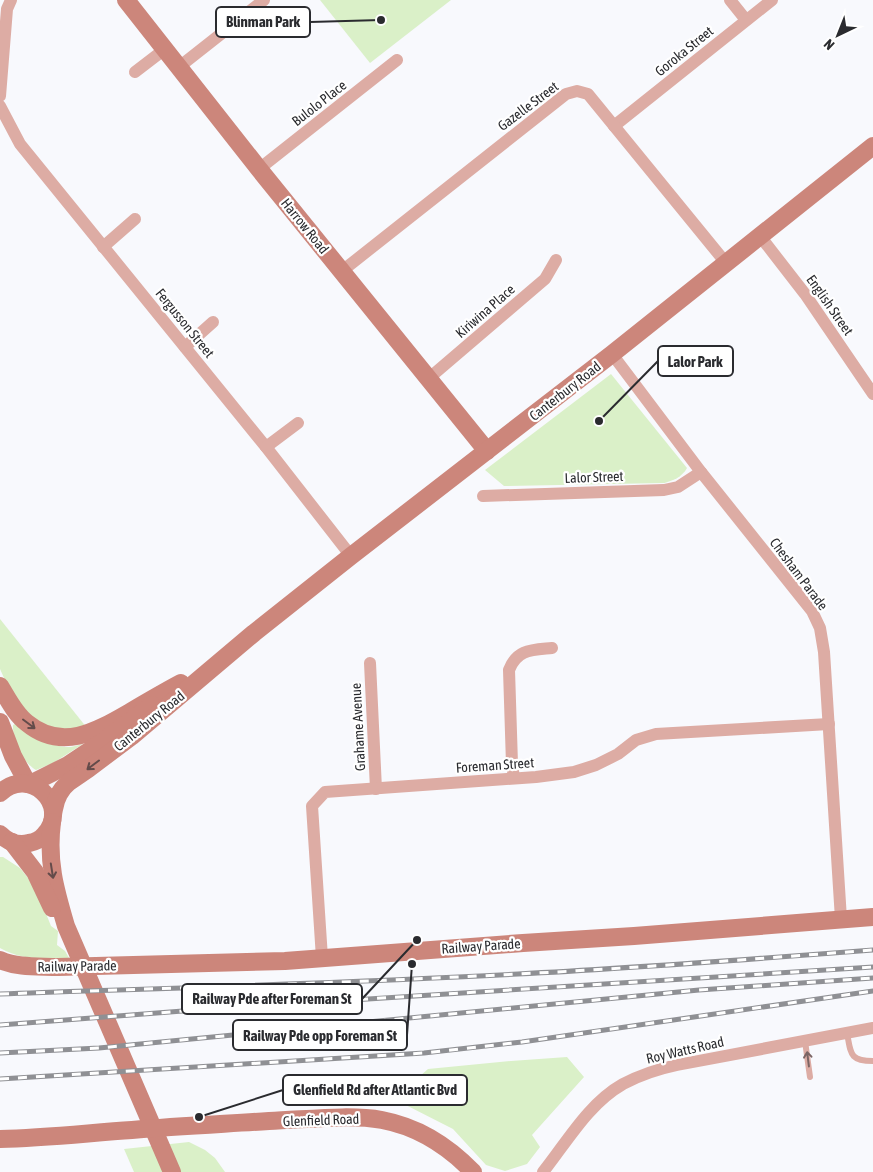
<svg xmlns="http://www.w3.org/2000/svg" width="873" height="1172" font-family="'Asap Condensed',sans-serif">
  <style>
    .green { fill: #daf0c8 }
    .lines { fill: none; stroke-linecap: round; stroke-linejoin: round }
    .lane { stroke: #ddaca4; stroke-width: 6 }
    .street { stroke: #ddaca4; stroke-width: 12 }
    .secondary { stroke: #cc867b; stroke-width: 18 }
    .rail-casing { stroke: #8f9094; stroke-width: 5 }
    .rail { stroke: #fff; stroke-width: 3; stroke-dasharray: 9; stroke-linecap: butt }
    .oneway { stroke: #634b4a }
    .oneway2 { stroke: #7b6564 }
    .labels { text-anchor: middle; stroke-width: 4.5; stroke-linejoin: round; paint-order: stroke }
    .street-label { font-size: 14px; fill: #2a2b2f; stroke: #fff }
    .leader { fill: none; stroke: #2a2b2f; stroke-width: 2 }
    .callout-dot { fill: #2a2b2f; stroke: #fff; stroke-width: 2 }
    .callout { fill: #fff; stroke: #2a2b2f; stroke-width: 2 }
    .callout-label { font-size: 15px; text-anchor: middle; font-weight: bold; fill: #2a2b2f }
  </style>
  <rect width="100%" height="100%" fill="#f8f9fd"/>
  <!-- green -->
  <g class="green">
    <path d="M 320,0 L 451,0 L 370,63 Z"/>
    <path d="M 611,374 L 687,468 C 682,477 673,481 663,483 L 504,486 L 485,470 Z"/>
    <path d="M 0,619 L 87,728 L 65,731 L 47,728 L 17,707 L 0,669 Z"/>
    <path d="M 15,724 C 27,735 54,748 71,747 C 75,746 79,745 83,744 L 53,763 L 36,770 C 23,763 12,740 13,725 Z"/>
    <path d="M 0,857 L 3,857 L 20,868 L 28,878 L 43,906 L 51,926 L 58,931 L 57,945 L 65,951 L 69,958 C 43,958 23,961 0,948 Z"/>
    <path d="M 567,1057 L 584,1077 L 532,1135 L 540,1147 L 527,1164 L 505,1171 L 486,1165 L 453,1129 L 394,1099 L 428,1069 L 511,1061 Z"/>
    <path d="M 189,1142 L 205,1150 L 215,1158 L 225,1172 L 134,1172 L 124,1149 Z"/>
  </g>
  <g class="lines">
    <!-- lane -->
    <g class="lane">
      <path d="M 847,1033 C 851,1053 849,1061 873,1061"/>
      <path d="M 805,1041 L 810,1077"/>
    </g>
    <!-- street -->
    <g class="street">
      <path d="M 730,0 L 746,20"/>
      <path d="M 179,67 L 264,0"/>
      <path d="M 135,72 L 165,49"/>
      <path d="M 0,96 L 7,9 L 11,0"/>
      <path d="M 0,106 L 20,144 L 266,447 L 351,556"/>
      <path d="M 614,126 L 772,0"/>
      <path d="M 259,169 L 397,60"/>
      <path d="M 760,236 L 805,294 L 873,394"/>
      <path d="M 103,247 L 135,219"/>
      <path d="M 342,271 L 566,94 L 577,91 L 588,94 L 726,263"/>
      <path d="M 185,347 L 213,322"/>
      <path d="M 612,354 L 701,472 L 812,611 L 820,628 L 824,652 L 841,919"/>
      <path d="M 428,379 L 545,279 L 556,260"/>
      <path d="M 266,447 L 298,423"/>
      <path d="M 483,496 L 664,490 L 678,487 L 701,472"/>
      <path d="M 370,663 L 376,789"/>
      <path d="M 514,778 L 512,764 L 509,670 C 517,649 532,650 552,648"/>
      <path d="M 322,958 L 312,806 L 325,792 L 536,777 L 574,772 L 596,765 L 618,754 L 636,740 L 656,734 L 829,724"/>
      <path d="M 543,1172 C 567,1142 588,1104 623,1084 C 640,1075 658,1069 677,1065 L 873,1028"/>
    </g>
    <!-- secondary -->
    <g class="secondary">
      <path d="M 126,0 L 259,169 L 487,451"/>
      <path d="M 0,686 C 8,699 15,714 27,723 C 62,752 97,731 130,712 C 147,702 164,692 181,683"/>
      <path d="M 0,722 L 13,756 L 28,784"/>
      <path d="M 30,784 L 68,765 L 101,743 L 152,705"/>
      <path d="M 0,793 C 29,765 71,805 45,834 C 41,839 35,842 29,843 C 18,846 8,842 0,834"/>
      <path d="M 53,813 L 56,801 L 59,794 L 63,788 L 69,782 L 88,769 L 132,736 L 254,633 L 351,556 L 612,354 L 873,146"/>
      <path d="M 52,822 C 47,861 55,889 66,926 L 172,1172"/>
      <path d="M 12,842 L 35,872 L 52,908"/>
      <path d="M 0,960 C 18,968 39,966 58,967 L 285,961 L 523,943 L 634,936 L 873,917"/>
      <path d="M 0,1139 C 44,1138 88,1133 132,1130 C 178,1126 223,1124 269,1121 C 304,1120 348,1114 382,1120 C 419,1127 448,1146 473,1172"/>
    </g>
    <!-- rail casing -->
    <g class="rail-casing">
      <g id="rail">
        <path d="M 0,994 C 173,988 345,983 518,974 C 636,968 755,959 873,950"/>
        <path d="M 0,1025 L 209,1009 L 873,967"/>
        <path d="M 0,1053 L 99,1048 L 699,990 L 873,978"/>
        <path d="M 0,1079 L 424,1053 L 522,1042 L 873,991"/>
      </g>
    </g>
    <!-- rail -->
    <use href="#rail" class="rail"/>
  </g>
  <!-- one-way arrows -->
  <defs><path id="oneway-shaft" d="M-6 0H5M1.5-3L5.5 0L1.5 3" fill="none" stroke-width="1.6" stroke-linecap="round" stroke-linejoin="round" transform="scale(1.25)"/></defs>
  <g class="oneway">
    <use href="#oneway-shaft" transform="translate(29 724) rotate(37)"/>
    <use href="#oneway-shaft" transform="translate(93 765) rotate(143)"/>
    <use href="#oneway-shaft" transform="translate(52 871) rotate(81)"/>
  </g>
  <use class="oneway2" href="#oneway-shaft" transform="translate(808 1059) rotate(-97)"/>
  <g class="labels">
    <!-- street labels -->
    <g class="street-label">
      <text transform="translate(684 51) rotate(-39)" y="5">Goroka Street</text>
      <text transform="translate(319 103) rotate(-38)" y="5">Bulolo Place</text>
      <text transform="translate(528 106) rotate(-37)" y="5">Gazelle Street</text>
      <text transform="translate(305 226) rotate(51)" y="5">Harrow Road</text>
      <text transform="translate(830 305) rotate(55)" y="5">English Street</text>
      <text transform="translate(485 311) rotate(-41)" y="5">Kiriwina Place</text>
      <text transform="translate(185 323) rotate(51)" y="5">Fergusson Street</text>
      <text transform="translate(565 391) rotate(-38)" y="5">Canterbury Road</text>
      <text transform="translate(594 477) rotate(-2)" y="5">Lalor Street</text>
      <text transform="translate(799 574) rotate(53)" y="5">Chesham Parade</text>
      <text transform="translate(149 721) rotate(-39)" y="5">Canterbury Road</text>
      <text transform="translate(358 727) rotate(-93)" y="5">Grahame Avenue</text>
      <text transform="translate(495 765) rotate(-4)" y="5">Foreman Street</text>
      <text transform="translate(481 946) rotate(-4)" y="5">Railway Parade</text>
      <text transform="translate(77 966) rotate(-1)" y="5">Railway Parade</text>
      <text transform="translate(685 1050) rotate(-13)" y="5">Roy Watts Road</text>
      <text transform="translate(321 1120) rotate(-2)" y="5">Glenfield Road</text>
    </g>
  </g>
  <!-- callouts -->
  <path class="leader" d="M381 20L310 22M599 421L658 361M417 940L362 999M412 964L407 1035M199 1117L283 1090"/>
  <g class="callout-dot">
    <circle cx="381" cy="20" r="5"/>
    <circle cx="599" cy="421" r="5"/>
    <circle cx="417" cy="940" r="5"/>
    <circle cx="412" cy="964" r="5"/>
    <circle cx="199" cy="1117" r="5"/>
  </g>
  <g class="callout">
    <rect x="216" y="7" width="94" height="30" rx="5"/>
    <rect x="658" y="346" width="75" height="30" rx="5"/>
    <rect x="182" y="984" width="180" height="30" rx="5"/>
    <rect x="233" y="1020" width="174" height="30" rx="5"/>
    <rect x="283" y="1075" width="184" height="30" rx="5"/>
  </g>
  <g class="callout-label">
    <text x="263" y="27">Blinman Park</text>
    <text x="695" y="367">Lalor Park</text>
    <text x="272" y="1004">Railway Pde after Foreman St</text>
    <text x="320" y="1041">Railway Pde opp Foreman St</text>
    <text x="375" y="1095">Glenfield Rd after Atlantic Bvd</text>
  </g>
  <!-- north arrow -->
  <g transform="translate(838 35) rotate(223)" stroke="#ffffff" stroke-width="4" paint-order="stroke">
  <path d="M0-4L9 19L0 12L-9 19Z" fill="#2a2b2f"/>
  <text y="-8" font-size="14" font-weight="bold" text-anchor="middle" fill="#2a2b2f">N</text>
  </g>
</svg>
